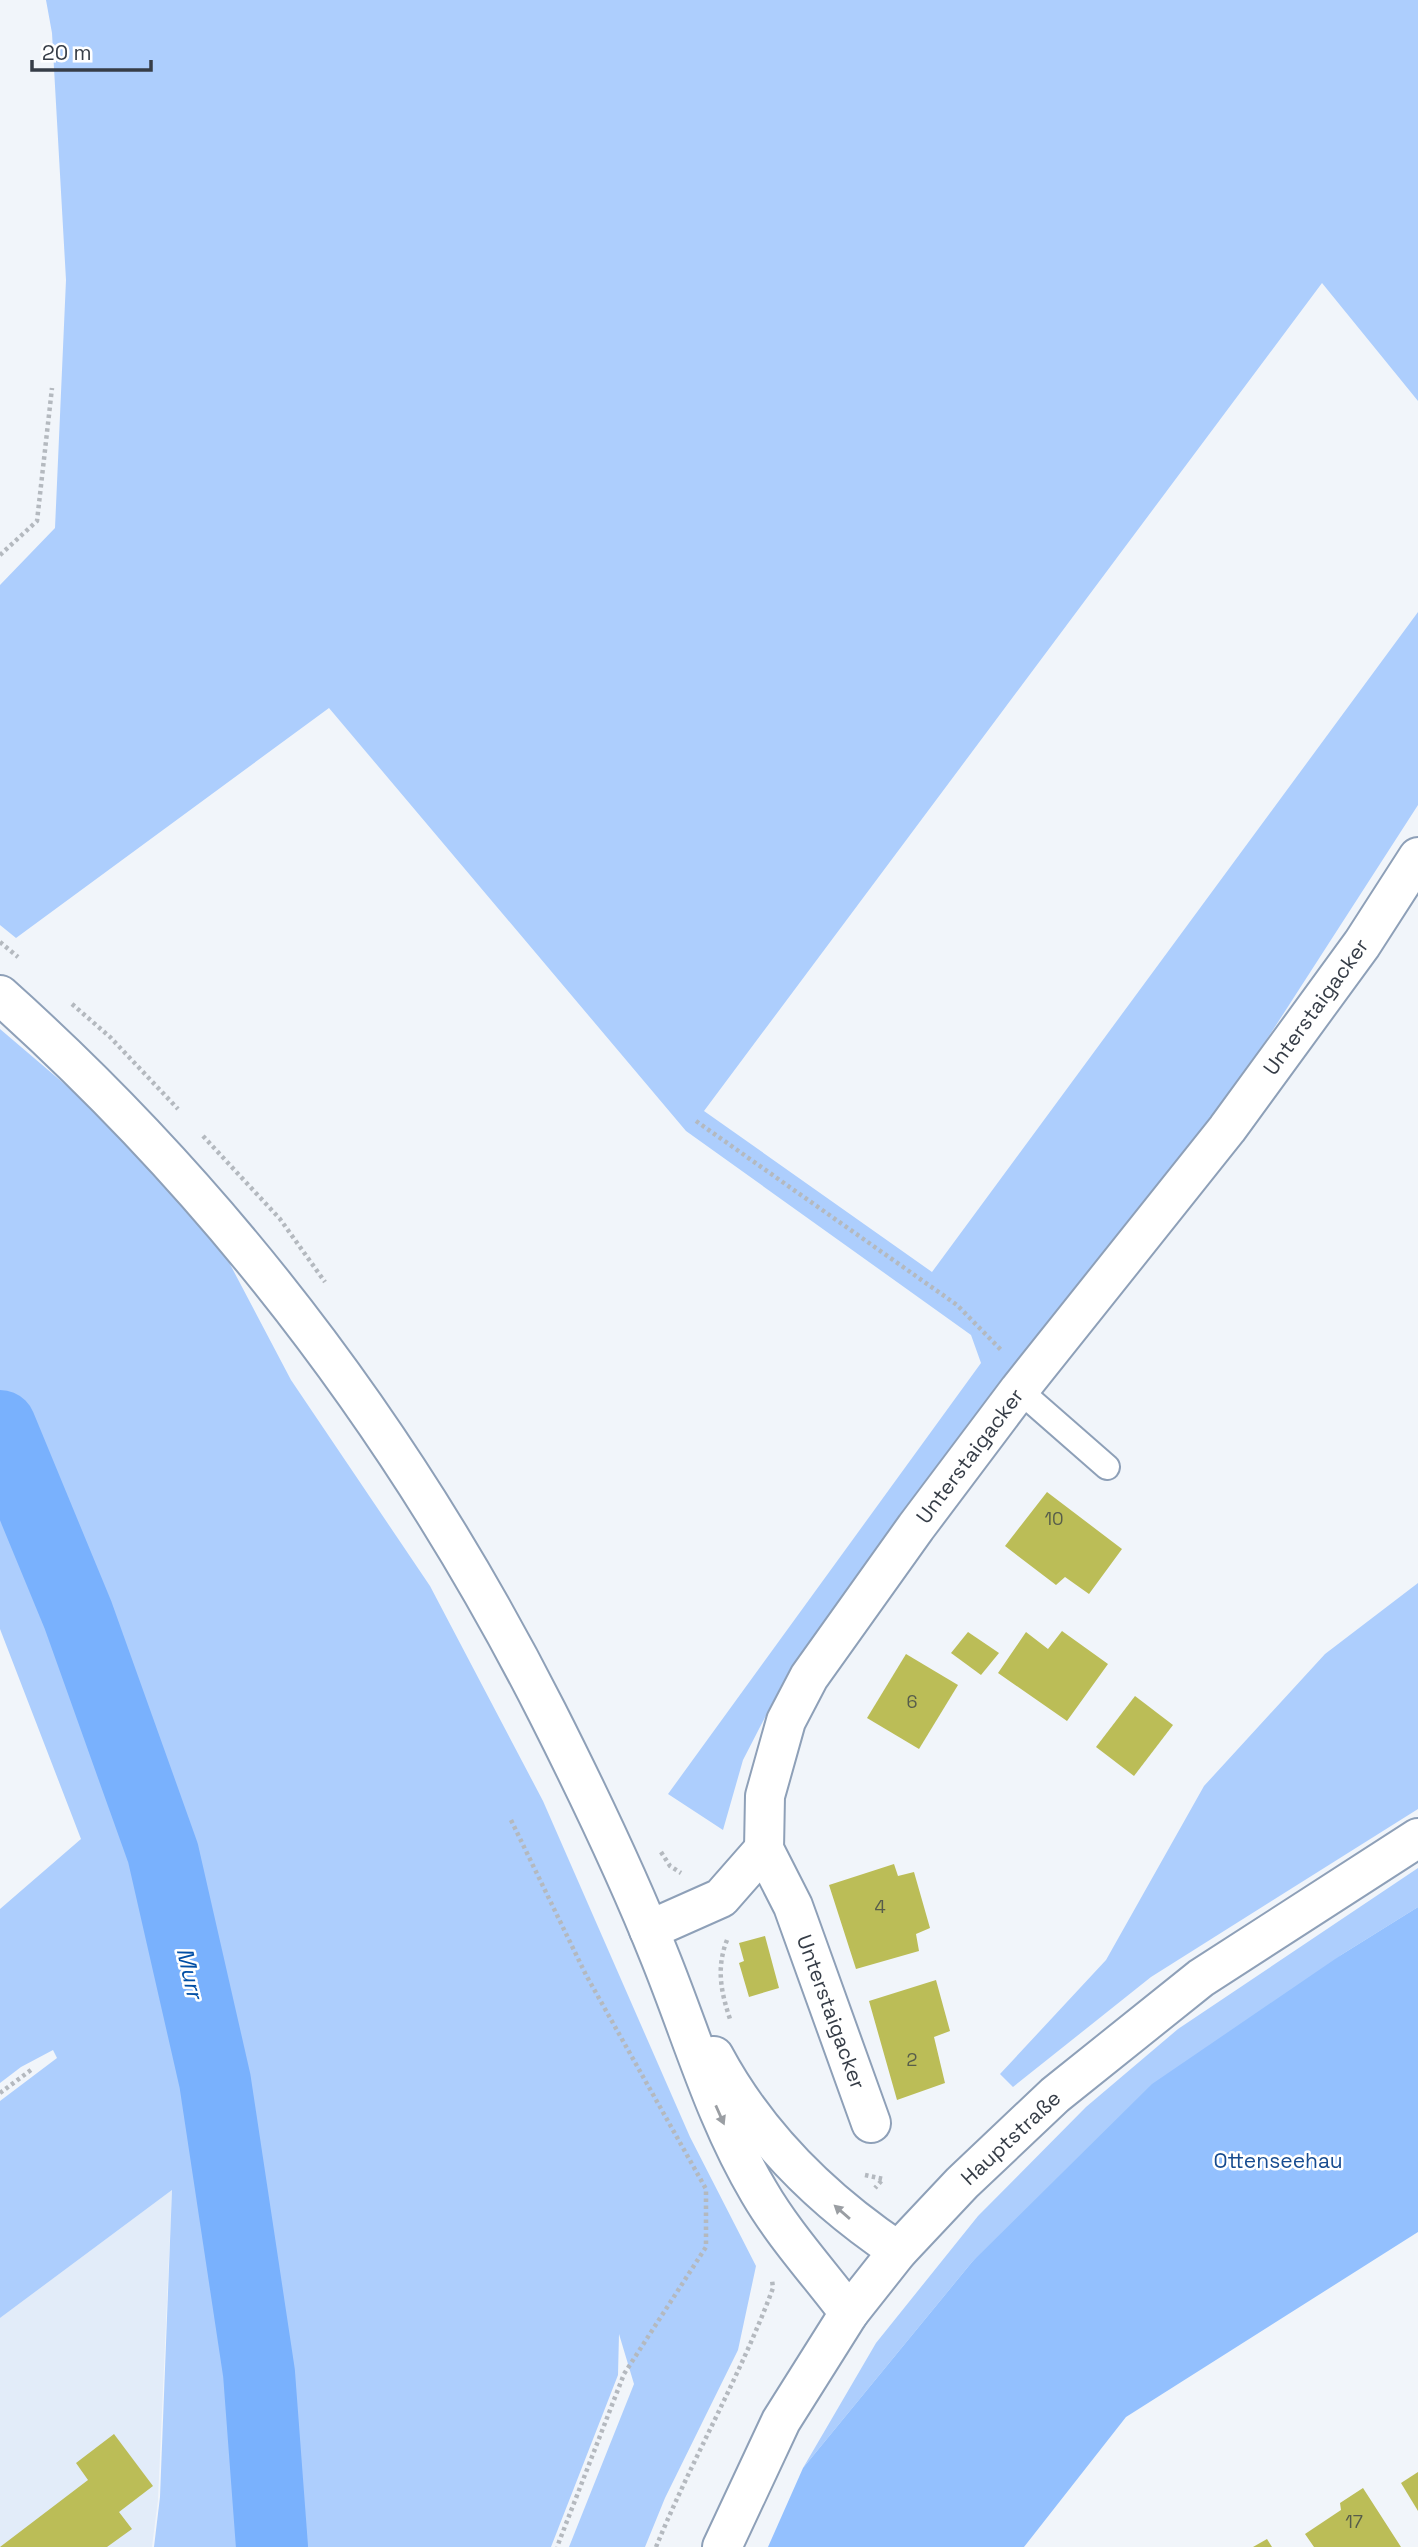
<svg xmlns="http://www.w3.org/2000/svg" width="1418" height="2547" font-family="'Space Grotesk',sans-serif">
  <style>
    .built { fill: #e2ecf9 }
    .green { fill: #adcefd }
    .forest { fill: #93c0fe }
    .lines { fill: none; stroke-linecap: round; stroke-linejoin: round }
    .river { stroke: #79b1fd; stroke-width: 72 }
    .building { fill: #bbbd57 }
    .lane-casing { stroke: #8ea0b8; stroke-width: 28 }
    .street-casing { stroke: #8ea0b8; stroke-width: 42 }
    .secondary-casing { stroke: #8ea0b8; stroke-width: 42 }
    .primary-casing { stroke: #8ea0b8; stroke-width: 42 }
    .path { stroke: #b4b9bf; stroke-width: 4.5; stroke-dasharray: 3.5 3.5; stroke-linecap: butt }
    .lane { stroke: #fff; stroke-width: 24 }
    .street { stroke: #fff; stroke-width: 38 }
    .secondary { stroke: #fff; stroke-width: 38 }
    .primary { stroke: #fff; stroke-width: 38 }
    .oneway { fill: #9a9ea3 }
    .labels { text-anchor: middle; stroke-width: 5; stroke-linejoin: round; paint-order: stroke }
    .number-label { font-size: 18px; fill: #575d4b }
    .street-label { font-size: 21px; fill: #363d47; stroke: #fff }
    .park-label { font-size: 21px; fill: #174c90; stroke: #fff }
    .water-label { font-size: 23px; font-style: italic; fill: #004ea5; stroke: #fff }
  </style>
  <rect width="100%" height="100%" fill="#f1f5fa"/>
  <!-- built -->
  <path class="built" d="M 172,2190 L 158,2500 L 152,2547 L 0,2547 L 0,2318 Z"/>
  <!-- green -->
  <g class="green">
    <path d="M 46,0 L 1418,0 L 1418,401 L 1322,283 L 704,1111 L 932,1272 L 1418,612 L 1418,805 L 1220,1112 L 904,1512 L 790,1669 L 743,1760 L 723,1830 L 668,1794 L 981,1363 L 971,1335 L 686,1131 L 329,708 L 16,938 L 0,925 L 0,585 L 55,528 L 66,280 L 52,33 Z"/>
    <path d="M 0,1029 L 88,1104 L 222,1249 L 291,1380 L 430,1586 L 543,1801 L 690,2137 L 756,2266 L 738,2350 L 665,2498 L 645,2547 L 569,2547 L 634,2384 L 619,2334 L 618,2375 L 551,2547 L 154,2547 L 160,2497 L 172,2190 L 0,2318 L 0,2101 L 57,2058 L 53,2050 L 21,2067 L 0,2083 L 0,1909 L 81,1839 L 0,1629 Z"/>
    <path d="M 1418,1583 L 1418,1809 L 1151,1977 L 1013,2087 L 1000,2074 L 1106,1960 L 1204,1786 L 1325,1654 Z"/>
    <path d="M 1418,1868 L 1418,1907 L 1341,1955 L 972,2262 L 803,2468 L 876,2343 L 978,2216 L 1086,2107 L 1178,2029 Z"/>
  </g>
  <!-- forest -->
  <path class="forest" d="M 1418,1907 L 1418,2232 L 1126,2417 L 1024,2547 L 768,2547 L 803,2468 L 972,2262 L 1152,2084 L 1341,1955 Z"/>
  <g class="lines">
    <!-- river -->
    <path class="river" d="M 0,1426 L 78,1615 L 163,1853 L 215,2081 L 259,2373 L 272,2547"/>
  </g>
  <!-- building -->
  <g class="building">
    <path d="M 1047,1492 L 1122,1549 L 1089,1594 L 1065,1577 L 1056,1585 L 1005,1546 Z"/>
    <path d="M 1062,1631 L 1108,1664 L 1067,1721 L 998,1673 L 1026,1632 L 1048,1649 Z"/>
    <path d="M 968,1632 L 999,1653 L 981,1675 L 951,1653 Z"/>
    <path d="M 906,1654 L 958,1685 L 919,1749 L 867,1718 Z"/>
    <path d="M 1135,1696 L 1173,1725 L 1134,1776 L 1096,1747 Z"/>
    <path d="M 894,1864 L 898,1876 L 914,1872 L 930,1928 L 916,1934 L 919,1951 L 856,1969 L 829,1885 Z"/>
    <path d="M 765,1936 L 779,1988 L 749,1997 L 739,1963 L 744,1961 L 739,1943 Z"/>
    <path d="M 936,1980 L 950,2031 L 934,2037 L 945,2083 L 897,2100 L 869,2001 Z"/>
    <path d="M 114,2434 L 153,2486 L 119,2512 L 132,2529 L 107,2547 L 0,2547 L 88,2480 L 76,2463 Z"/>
    <path d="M 1418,2472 L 1418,2511 L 1401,2483 Z"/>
    <path d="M 1363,2488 L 1401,2547 L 1314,2547 L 1305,2534 L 1341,2510 L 1340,2503 Z"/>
    <path d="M 1267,2539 L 1272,2547 L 1253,2547 Z"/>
  </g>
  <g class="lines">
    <!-- lane casing -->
    <g class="lane-casing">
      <path id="lane" d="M 1019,1390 L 1107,1467"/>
    </g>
    <!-- street casing -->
    <g class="street-casing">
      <g id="street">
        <path d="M 649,1930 L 721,1898 L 764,1849"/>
        <path d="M 871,2123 L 793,1906 L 764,1849 L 765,1796 L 786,1721 L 809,1677 L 916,1527 L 1019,1390 L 1227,1129 L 1362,944 L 1418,857"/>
      </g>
    </g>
    <!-- secondary casing -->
    <g class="secondary-casing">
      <g id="secondary">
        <path d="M 0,995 C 227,1198 409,1440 547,1712 C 587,1791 627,1874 660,1957 C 692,2036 715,2118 759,2192 C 784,2235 819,2273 849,2313"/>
        <path d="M 714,2056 C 758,2138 822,2200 898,2251"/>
      </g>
    </g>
    <!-- primary casing -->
    <g class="primary-casing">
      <path id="primary" d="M 722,2547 L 781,2421 L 849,2313 L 898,2251 L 962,2183 L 1055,2095 L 1201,1978 L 1418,1838"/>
    </g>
    <!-- path -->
    <g class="path">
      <path d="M 0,555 L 37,521 L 52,388"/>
      <path d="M 0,942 L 18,957"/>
      <path d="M 72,1004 L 110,1037 L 178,1109"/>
      <path d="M 696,1121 L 957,1305 L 1002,1351"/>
      <path d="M 203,1136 L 280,1219 L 325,1282"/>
      <path d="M 511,1820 L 586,1975 L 706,2189 L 706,2247 L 624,2374 L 557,2547"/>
      <path d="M 661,1852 L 670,1866 L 681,1873"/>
      <path d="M 727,1940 C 716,1968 721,1992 730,2019"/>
      <path d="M 0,2093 L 31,2070"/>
      <path d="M 865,2175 L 883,2179 L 875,2188"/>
      <path d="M 656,2547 C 692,2459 740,2377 773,2288 L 772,2280"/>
    </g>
    <!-- lane -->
    <use href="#lane" class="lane"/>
    <!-- street -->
    <use href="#street" class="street"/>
    <!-- secondary -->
    <use href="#secondary" class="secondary"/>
    <!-- primary -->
    <use href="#primary" class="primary"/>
  </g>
  <!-- one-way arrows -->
  <defs><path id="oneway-solid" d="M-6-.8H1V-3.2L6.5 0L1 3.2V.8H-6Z" transform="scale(1.75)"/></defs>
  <g class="oneway">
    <use href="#oneway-solid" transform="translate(720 2115) rotate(66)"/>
    <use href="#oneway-solid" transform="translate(842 2212) rotate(-139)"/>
  </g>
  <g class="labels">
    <!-- number labels -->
    <g class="number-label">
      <text x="1054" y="1525">10</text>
      <text x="912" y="1708">6</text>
      <text x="880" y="1913">4</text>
      <text x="912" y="2066">2</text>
      <text x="1354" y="2528">17</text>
    </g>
    <!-- street labels -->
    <g class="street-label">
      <text transform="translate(1316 1007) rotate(-54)" y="7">Unterstaigacker</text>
      <text transform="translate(970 1456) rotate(-53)" y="7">Unterstaigacker</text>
      <text transform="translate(831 2012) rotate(70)" y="7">Unterstaigacker</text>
      <text transform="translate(1011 2138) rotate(-43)" y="7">Hauptstraße</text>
    </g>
    <!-- park labels -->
    <g class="park-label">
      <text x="1278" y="2168">Ottenseehau</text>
    </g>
    <!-- water labels -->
    <g class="water-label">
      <text transform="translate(190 1973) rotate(77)" y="8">Murr</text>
    </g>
  </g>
  <!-- scale -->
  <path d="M32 60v10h119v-10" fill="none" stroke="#363d47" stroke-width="3.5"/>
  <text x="42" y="60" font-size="21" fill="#363d47" stroke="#ffffff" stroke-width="5" paint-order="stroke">20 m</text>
</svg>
